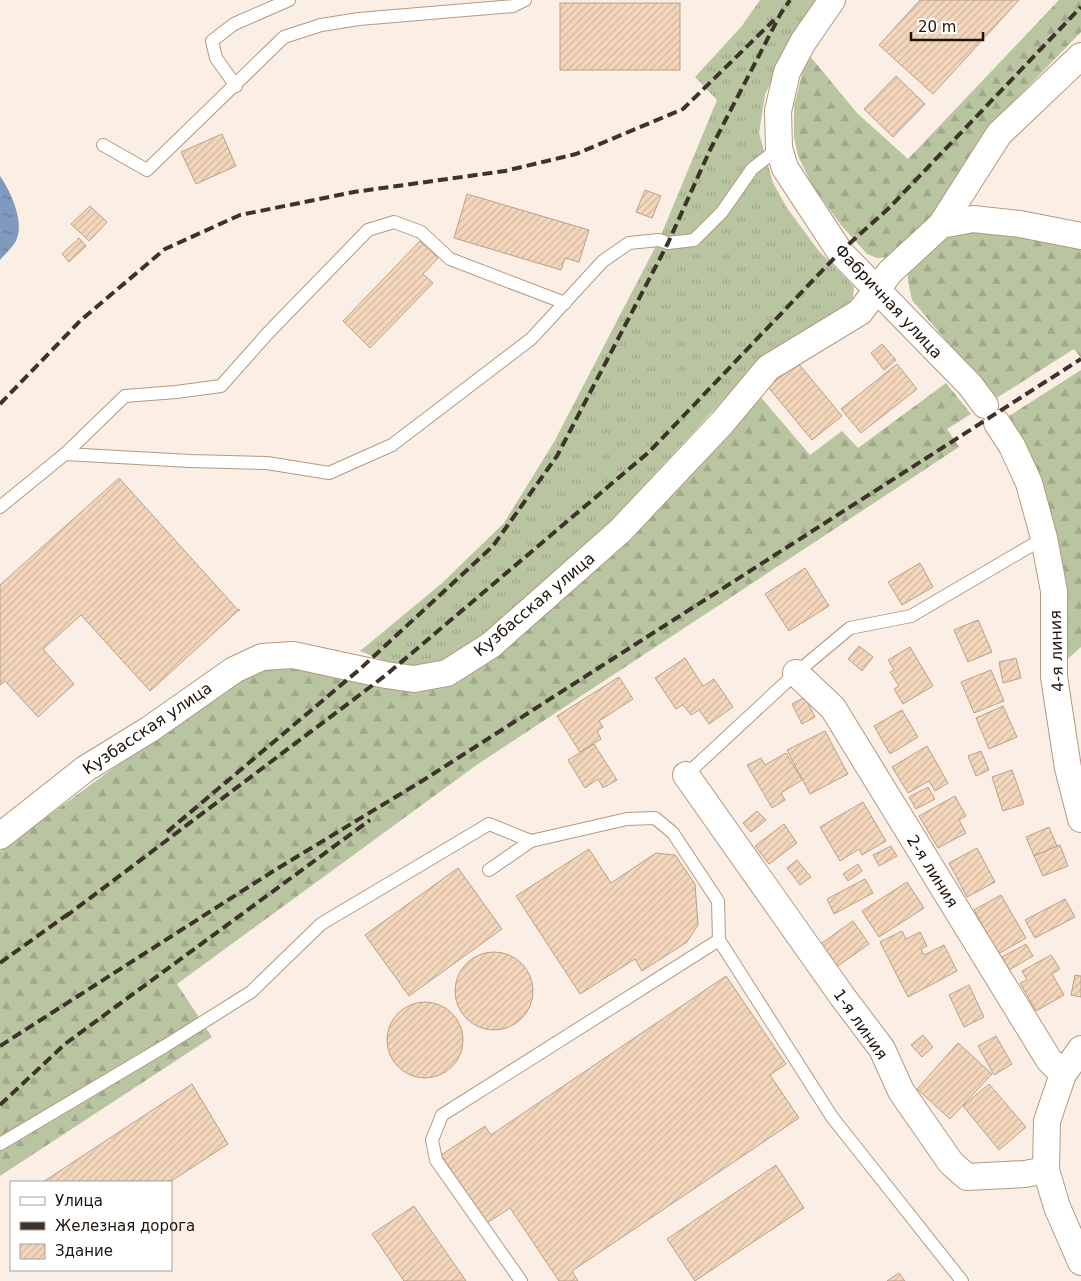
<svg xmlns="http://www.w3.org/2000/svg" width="1081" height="1281" font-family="'DejaVu Sans',sans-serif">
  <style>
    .grass { fill: url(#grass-tufts) }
    .forest { fill: url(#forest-firs) }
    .water { fill: url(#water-ripples) }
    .building { fill: url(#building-hatch); stroke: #bca087 }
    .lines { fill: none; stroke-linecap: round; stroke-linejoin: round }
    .lane-casing { stroke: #b4997f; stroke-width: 14 }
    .street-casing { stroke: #b4997f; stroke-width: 28 }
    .lane { stroke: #fff; stroke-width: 12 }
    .street { stroke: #fff; stroke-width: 26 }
    .rail { stroke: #3e332a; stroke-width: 4; stroke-dasharray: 10 5; stroke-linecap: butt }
    .labels { text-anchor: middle; stroke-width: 4; stroke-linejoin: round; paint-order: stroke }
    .street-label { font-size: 16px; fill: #1e140b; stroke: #fff }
  </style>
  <defs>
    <pattern id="grass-tufts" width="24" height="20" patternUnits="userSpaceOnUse" patternTransform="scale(1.25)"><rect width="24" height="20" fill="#b9c4a1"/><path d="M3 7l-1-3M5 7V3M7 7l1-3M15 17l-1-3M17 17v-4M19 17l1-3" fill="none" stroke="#9fa889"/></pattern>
    <pattern id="forest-firs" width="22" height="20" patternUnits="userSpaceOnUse" patternTransform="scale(1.25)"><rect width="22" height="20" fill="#b9c4a1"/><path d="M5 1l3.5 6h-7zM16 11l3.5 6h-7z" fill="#9fa889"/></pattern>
    <pattern id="water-ripples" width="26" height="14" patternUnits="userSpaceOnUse" patternTransform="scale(1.25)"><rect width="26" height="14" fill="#809abe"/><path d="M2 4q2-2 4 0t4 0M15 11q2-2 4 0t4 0" fill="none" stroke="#687c99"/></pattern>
    <pattern id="building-hatch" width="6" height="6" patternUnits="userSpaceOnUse" patternTransform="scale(1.25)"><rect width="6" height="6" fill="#f3d6bb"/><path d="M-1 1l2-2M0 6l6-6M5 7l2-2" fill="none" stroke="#d0b79f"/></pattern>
  </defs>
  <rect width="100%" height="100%" fill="#fbefe5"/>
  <!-- grass -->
  <path class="grass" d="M 760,0 L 817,0 L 787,47 L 765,95 L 759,133 L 773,183 L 787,208 L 818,250 L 854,287 L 853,298 L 845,307 L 761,357 L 714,410 L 613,519 L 483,635 L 445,661 L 415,669 L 392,664 L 360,651 L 441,584 L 504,523 L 554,442 L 659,240 L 717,100 L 695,77 L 741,27 Z"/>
  <!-- forest -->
  <g class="forest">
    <path d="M 1059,0 L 1081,0 L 1081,32 L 986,130 L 926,229 L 891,257 L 877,258 L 867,254 L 841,225 L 812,185 L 798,156 L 794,137 L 794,106 L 802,74 L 809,55 L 857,113 L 908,159 Z"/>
    <path d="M 972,231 L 1020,234 L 1081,247 L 1081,358 L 1074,349 L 995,399 L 912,300 L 908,281 L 908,266 L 939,240 Z"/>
    <path d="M 1081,370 L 1081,647 L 1063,663 L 1037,469 L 1009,416 Z"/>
    <path d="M 946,383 L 971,414 L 947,429 L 959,447 L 478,764 L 177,984 L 212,1037 L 0,1176 L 0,851 L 208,699 L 259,672 L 290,666 L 449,684 L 759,395 L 810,455 L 842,431 L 858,448 Z"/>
  </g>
  <!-- water -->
  <path class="water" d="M 0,176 C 11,192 25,222 16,241 C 12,248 5,254 0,260 Z"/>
  <!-- building -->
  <g class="building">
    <path d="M 920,0 L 1019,0 L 933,94 L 879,45 Z"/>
    <rect x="560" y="3" width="120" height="67"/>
    <path d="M 896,76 L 925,104 L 893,137 L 864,109 Z"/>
    <path d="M 222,134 L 236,166 L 196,184 L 181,152 Z"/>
    <path d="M 645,190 L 661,196 L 652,218 L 636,212 Z"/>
    <path d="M 467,194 L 589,230 L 579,262 L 565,258 L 561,270 L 454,238 Z"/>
    <path d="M 90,206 L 107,222 L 89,241 L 71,224 Z"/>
    <path d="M 79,238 L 86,246 L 69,262 L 62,254 Z"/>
    <path d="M 420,241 L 438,258 L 423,274 L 433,283 L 370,348 L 343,321 Z"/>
    <path d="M 882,344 L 896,360 L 884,370 L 871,353 Z"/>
    <path d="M 798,363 L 842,416 L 812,440 L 768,387 Z"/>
    <path d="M 897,364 L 917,389 L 861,433 L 841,409 Z"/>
    <path d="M 119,478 L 239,611 L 240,609 L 150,691 L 81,615 L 43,649 L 74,684 L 38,717 L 5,681 L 0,685 L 0,585 Z"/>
    <path d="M 920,563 L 933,587 L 902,605 L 888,582 Z"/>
    <path d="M 805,568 L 829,606 L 789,631 L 765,594 Z"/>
    <path d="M 978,620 L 992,652 L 968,662 L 954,630 Z"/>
    <path d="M 859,646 L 873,657 L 862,671 L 848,659 Z"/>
    <path d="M 910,647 L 933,686 L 903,704 L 894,689 L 899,686 L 890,672 L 894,670 L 888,660 Z"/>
    <path d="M 685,658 L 703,686 L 714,679 L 733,707 L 709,724 L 699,710 L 691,715 L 683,705 L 676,709 L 655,678 Z"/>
    <path d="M 1016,658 L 1021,678 L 1003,683 L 999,662 Z"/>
    <path d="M 991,670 L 1004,701 L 974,713 L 961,682 Z"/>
    <path d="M 619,677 L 633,699 L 599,721 L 603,727 L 597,731 L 601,739 L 580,752 L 557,716 Z"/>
    <path d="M 805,697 L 815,717 L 802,724 L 792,704 Z"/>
    <path d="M 1003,706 L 1017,737 L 989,749 L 976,718 Z"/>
    <path d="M 902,710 L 918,737 L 890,754 L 874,726 Z"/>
    <path d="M 825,731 L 848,774 L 810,794 L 787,750 Z"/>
    <path d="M 594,744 L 617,780 L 603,788 L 598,779 L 585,788 L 568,760 Z"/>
    <path d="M 927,746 L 948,783 L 935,791 L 929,781 L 908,793 L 892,767 Z"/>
    <path d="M 981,751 L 989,770 L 976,776 L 968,756 Z"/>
    <path d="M 786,753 L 802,780 L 781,793 L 785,800 L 772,808 L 747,765 L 761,758 L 765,765 Z"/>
    <path d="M 1012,770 L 1024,804 L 1003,811 L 992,777 Z"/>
    <path d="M 928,787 L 935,799 L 916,809 L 909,797 Z"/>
    <path d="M 955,796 L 966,816 L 959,820 L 966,833 L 938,848 L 919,816 Z"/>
    <path d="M 863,802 L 886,841 L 862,855 L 859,849 L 840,861 L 820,827 Z"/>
    <path d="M 757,811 L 766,820 L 751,832 L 743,823 Z"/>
    <path d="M 784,824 L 797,843 L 769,864 L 755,846 Z"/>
    <path d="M 1049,827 L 1057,846 L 1034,856 L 1026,837 Z"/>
    <path d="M 1060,845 L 1068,866 L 1043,876 L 1034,856 Z"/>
    <path d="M 891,846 L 897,856 L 879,866 L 873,855 Z"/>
    <path d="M 977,848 L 995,882 L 967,897 L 949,863 Z"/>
    <path d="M 589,849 L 611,883 L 656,853 L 675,855 L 695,884 L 698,925 L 687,942 L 642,971 L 635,959 L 580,994 L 516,896 Z"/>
    <path d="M 797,860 L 811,877 L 800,885 L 787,868 Z"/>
    <path d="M 858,864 L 862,871 L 848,881 L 843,874 Z"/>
    <path d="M 458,868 L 502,929 L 409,996 L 365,935 Z"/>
    <path d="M 865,879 L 873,893 L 834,914 L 827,899 Z"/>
    <path d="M 907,882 L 924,908 L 879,937 L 862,911 Z"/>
    <path d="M 1001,895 L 1026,938 L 998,954 L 974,910 Z"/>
    <path d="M 1065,899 L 1075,917 L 1035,938 L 1025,920 Z"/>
    <path d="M 853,921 L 869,944 L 835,968 L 819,945 Z"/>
    <path d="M 902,931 L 906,939 L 920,932 L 927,946 L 921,949 L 924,955 L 944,945 L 957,971 L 908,997 L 880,942 Z"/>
    <path d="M 1026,944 L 1033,956 L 1009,970 L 1002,957 Z"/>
    <circle cx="494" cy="991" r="39"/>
    <path d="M 1051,955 L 1060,969 L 1052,974 L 1064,995 L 1036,1011 L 1020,983 L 1027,980 L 1022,971 Z"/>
    <path d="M 1075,975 L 1081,976 L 1081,997 L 1071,995 Z"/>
    <path d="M 726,976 L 786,1064 L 770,1075 L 799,1118 L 572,1271 L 578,1281 L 559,1281 L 510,1208 L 487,1223 L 441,1155 L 485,1126 L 491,1135 Z"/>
    <path d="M 969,985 L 984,1017 L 964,1027 L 949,995 Z"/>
    <circle cx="425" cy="1040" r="38"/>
    <path d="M 923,1035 L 933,1047 L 922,1057 L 911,1045 Z"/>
    <path d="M 996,1036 L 1012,1064 L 994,1075 L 978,1046 Z"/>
    <path d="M 958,1043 L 992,1074 L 950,1119 L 917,1089 Z"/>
    <path d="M 192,1084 L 228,1144 L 170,1182 L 43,1182 Z"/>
    <path d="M 989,1084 L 1026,1127 L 999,1150 L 963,1106 Z"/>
    <path d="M 776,1165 L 804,1208 L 695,1281 L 667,1239 Z"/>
    <path d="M 414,1206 L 466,1281 L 404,1281 L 372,1234 Z"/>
    <path d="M 899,1273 L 905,1281 L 887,1281 Z"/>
  </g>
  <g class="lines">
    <!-- lane casing -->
    <g class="lane-casing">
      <g id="lane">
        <path d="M 236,86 L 216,58 L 212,41 L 234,24 L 289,0"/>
        <path d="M 103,145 L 147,170 L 284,37 L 321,25 L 359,19 L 513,6 L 525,0"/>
        <path d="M 65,454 L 190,461 L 267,463 L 329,473 L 392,445 L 531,339 L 603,261 L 629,243 L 659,240 L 668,243 L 694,240 L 722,212 L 752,169 L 779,148"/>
        <path d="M 0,507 L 65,454 L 125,396 L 176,392 L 221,386 L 268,333 L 368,230 L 394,222 L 421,232 L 450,259 L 565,303"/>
        <path d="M 686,775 L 796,673 L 850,628 L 911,616 L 1044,538"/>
        <path d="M 489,870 L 531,841 L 627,819 L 655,818 L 673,833 L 718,901 L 719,940"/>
        <path d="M 0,1144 L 165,1046 L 251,992 L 321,924 L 489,824 L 531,841"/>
        <path d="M 521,1281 L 436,1160 L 432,1140 L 442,1115 L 719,940 L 832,1117 L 962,1281"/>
      </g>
    </g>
    <!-- street casing -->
    <g class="street-casing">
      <g id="street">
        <path d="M 832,0 L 803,42 L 787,72 L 778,111 L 779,148 L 785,168 L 840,252 L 970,385 L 985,405"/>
        <path d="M 941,225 L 999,134 L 1081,56"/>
        <path d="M 997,423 L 1012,446 L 1029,483 L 1044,538 L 1054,591 L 1054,677 L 1068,768 L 1081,819"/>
        <path d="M 796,673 L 833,708 L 1049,1060 L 1063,1074"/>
        <path d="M 686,775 L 842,996 L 882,1049 L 901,1091 L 951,1163 L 967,1177 L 1025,1174 L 1046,1170"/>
        <path d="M 0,836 L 85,769 L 150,729 L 234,670 L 262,657 L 293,655 L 386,675 L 414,679 L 447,673 L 491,645 L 620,531 L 722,423 L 768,368 L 860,312 L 890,272 L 941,225 L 973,219 L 1020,224 L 1081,236"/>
        <path d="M 1081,1049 L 1063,1074 L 1047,1121 L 1046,1170 L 1057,1207 L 1081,1262"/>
      </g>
    </g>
    <!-- lane -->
    <use href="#lane" class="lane"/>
    <!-- street -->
    <use href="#street" class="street"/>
    <!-- rail -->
    <g class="rail">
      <path d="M 0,404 L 81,320 L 165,249 L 240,215 L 354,192 L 505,171 L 576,154 L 683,109 L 774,20"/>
      <path d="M 167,832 L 360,669 L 493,546 L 557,456 L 668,243 L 710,150 L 781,13 L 790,0"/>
      <path d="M 65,917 L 386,675 L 649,452 L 840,252 L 889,208 L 1081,7"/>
      <path d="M 0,963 L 71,912"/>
      <path d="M 0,1046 L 275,870 L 422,781 L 1081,359"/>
      <path d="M 0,1105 L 65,1044 L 370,820"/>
    </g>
  </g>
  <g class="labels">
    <!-- street labels -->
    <g class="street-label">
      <text transform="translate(889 301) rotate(47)" y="6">Фабричная улица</text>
      <text transform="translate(534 604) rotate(-40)" y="6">Кузбасская улица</text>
      <text transform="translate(1056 651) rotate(-92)" y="6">4-я линия</text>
      <text transform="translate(147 728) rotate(-34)" y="6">Кузбасская улица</text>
      <text transform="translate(933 871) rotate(58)" y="6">2-я линия</text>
      <text transform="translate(861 1024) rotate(55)" y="6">1-я линия</text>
    </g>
  </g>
  <!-- legend -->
  <rect x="10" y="1181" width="162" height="90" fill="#ffffff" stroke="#a5a19d"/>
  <rect x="20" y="1197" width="25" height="8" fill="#ffffff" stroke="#a5a19d"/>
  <text x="55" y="1206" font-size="15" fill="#1e140b">Улица</text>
  <rect x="20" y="1222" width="25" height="8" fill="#3e332a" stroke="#a5a19d"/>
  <text x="55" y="1231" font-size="15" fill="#1e140b">Железная дорога</text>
  <rect x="20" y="1244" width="25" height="15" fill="url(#building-hatch)" stroke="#a5a19d"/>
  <text x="55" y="1256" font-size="15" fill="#1e140b">Здание</text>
  <!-- scale -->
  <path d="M911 32v8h72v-8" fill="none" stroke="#1e140b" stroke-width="2.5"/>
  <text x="918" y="32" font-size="15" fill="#1e140b" stroke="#ffffff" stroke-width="4" paint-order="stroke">20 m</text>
</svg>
